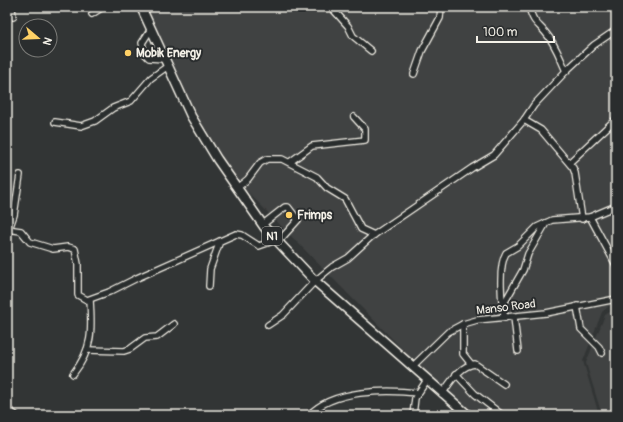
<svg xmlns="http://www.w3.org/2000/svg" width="623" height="422" font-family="Pangolin,sans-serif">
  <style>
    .built { fill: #404242 }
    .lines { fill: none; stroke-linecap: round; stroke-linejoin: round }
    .minor-casing { stroke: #f4f1e8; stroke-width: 8 }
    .highway-casing { stroke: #f4f1e8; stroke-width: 11 }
    .minor { stroke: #2a2d2e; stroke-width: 5.5 }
    .highway { stroke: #2a2d2e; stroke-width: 8 }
    .poi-dot { fill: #ffd166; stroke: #2a2d2e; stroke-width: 1.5 }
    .labels { text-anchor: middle; stroke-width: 4; stroke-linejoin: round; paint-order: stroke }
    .shield { fill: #2a2d2e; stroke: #b7b6b0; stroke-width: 1 }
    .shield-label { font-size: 11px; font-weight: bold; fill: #f4f1e8 }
    .poi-label { font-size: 12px; font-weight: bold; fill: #f4f1e8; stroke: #2a2d2e; text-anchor: start }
    .street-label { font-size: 12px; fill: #f4f1e8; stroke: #2a2d2e }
  </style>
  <rect width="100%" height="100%" fill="#323535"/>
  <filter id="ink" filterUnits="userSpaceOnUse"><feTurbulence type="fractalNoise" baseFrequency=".025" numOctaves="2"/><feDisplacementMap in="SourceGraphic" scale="8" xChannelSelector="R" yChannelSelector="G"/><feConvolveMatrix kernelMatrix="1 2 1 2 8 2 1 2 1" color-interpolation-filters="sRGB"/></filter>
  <g filter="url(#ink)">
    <!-- built -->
    <g class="built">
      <path d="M 144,7 L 616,7 L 616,300 L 602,312 L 583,361 L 599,415 L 477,415 L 419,366 L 230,174 L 172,72 Z"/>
      <path d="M 616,308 L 616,415 L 602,415 L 586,363 L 605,315 Z"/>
    </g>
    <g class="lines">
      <!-- minor casing -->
      <g class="minor-casing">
        <g id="minor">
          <path d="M 12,7 L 13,17"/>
          <path d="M 331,7 L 348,26 L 353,36 L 371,51"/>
          <path d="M 529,7 C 533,22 536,22 545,32 C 555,43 560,58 566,71"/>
          <path d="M 92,14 L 103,7"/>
          <path d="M 151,29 L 142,43 L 145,54 L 149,58 L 164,59"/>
          <path d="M 414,74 L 422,51 L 440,18 L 441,7"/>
          <path d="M 524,120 L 541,130 L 573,168 L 575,173 L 582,219"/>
          <path d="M 55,122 L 81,126 L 95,121 L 113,108 L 131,101 L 151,78 L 168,66"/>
          <path d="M 290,162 L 312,146 L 365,140 L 365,129 L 354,117"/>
          <path d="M 570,162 L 616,119"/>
          <path d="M 237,188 L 248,179 L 260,163 L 267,159 L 282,159 L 317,177 L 327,188 L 345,199 L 361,229 L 374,235"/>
          <path d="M 590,217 L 616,265"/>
          <path d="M 262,225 L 285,207 L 288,207 L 298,220 L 278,242"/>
          <path d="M 7,229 L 21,231 L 30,242 L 53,249 L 68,247 L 75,249 L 78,264 L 78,295 L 87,300 L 109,292 L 137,278 L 236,234 L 242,235 L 259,246 L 276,240"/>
          <path d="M 9,229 L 14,215 L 20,175"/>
          <path d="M 209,286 L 210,269 L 220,241"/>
          <path d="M 503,305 L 523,270 L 528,254 L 546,223"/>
          <path d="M 577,306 L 581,329 L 599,347 L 602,353"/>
          <path d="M 514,317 L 518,351"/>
          <path d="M 505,318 C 501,304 498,266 506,253 L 518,246 L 537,227 L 552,220 L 590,217 L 616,206"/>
          <path d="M 463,324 L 463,354 L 471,364"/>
          <path d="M 268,325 L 283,315 L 315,281 L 332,267 L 348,258 L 371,237 L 472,168 L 494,155 L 524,120 L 534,105 L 566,71 L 594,45 L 616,30"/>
          <path d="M 87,350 L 124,351 L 130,349 L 145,338 L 157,337 L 174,324"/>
          <path d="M 413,366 L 448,332 L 463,324 L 477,320 L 546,313 L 616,299"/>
          <path d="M 73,374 C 93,349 92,330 90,300"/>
          <path d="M 456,374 L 475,394 L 502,415"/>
          <path d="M 442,394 C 450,383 460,365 475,364 L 504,384"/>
          <path d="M 7,409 L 16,415"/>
          <path d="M 309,415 C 332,390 385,389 418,393"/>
          <path d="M 413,415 L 415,398 L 427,380"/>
        </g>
      </g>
      <!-- highway casing -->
      <g class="highway-casing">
        <path id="highway" d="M 141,7 L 191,116 L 217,159 L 265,228 L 315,281 L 468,415"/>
      </g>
      <!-- minor -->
      <use href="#minor" class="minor"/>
      <!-- highway -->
      <use href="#highway" class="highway"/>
    </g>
  </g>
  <!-- markers -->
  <g class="poi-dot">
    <circle cx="128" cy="53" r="4"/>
    <circle cx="289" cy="215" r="4"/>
  </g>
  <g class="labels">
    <!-- shield labels -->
    <rect class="shield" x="262" y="227" width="20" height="18" rx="3"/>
    <g class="shield-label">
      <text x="272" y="240">N1</text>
    </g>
    <!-- poi labels -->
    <g class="poi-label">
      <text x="136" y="57">Mobik Energy</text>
      <text x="297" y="219">Frimps</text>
    </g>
    <!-- street labels -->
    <g class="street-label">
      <text transform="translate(506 307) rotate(-7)" y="4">Manso Road</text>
    </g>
  </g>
  <!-- margin -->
  <rect width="623" height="422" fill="none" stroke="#2a2d2e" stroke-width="24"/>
  <rect x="12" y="12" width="599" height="398" fill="none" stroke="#f4f1e8" stroke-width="1.5" filter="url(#ink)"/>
  <!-- north arrow -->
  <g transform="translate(38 38) rotate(109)"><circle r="19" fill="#2a2d2e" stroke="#7b7b78"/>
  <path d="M0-3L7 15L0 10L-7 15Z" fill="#ffd166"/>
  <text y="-6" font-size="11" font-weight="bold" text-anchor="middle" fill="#f4f1e8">N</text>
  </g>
  <!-- scale -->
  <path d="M477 36v6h77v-6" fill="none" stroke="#f4f1e8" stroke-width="2"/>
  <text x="483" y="36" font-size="12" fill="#f4f1e8" stroke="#2a2d2e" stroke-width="3" paint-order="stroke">100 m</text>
</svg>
